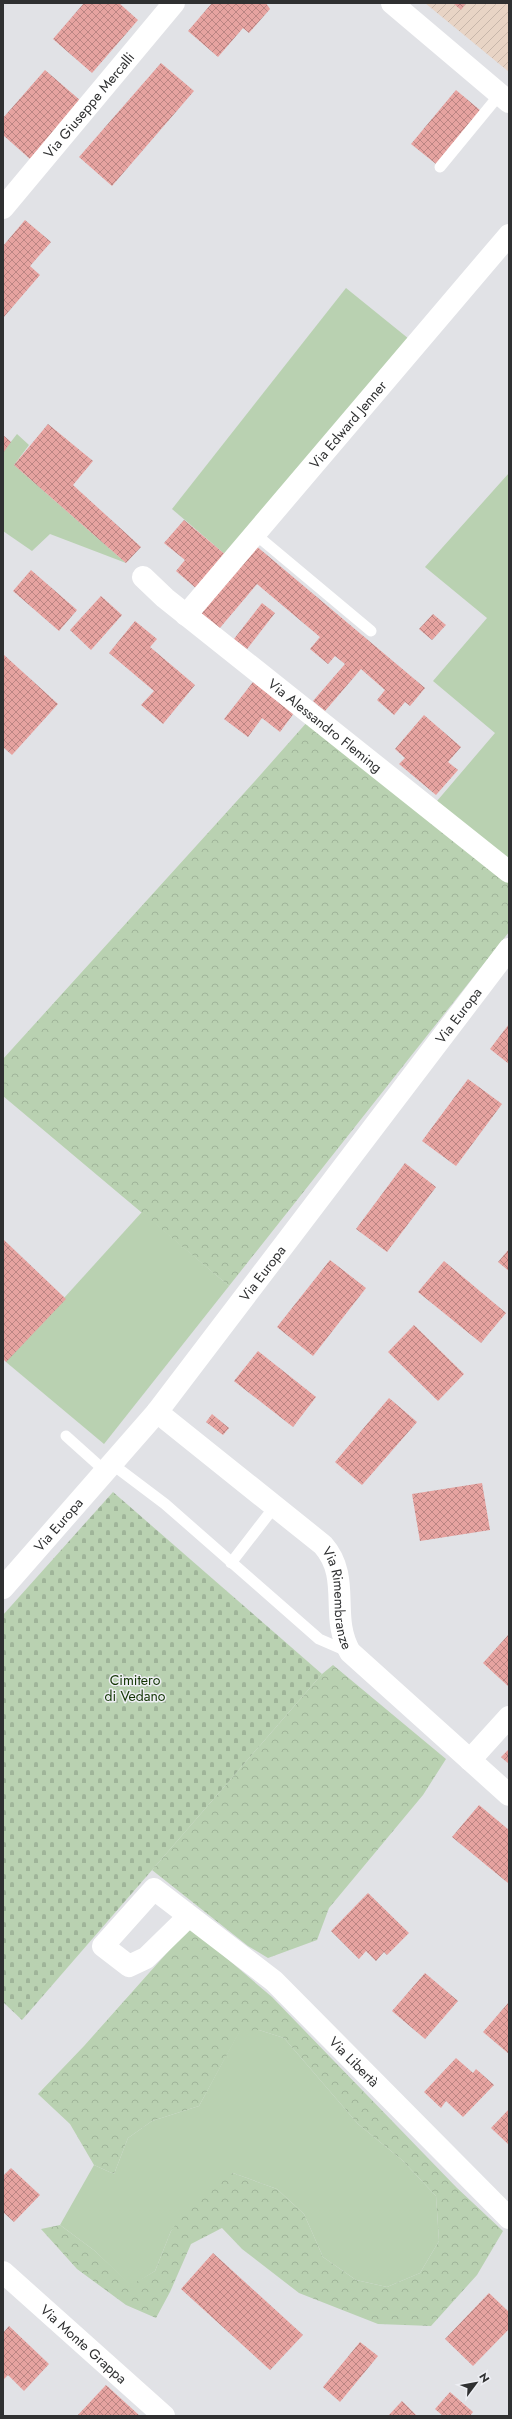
<svg xmlns="http://www.w3.org/2000/svg" width="512" height="2419" font-family="Jost,sans-serif">
  <style>
    .industrial { fill: url(#industrial-furrows) }
    .green { fill: #b9d1b1 }
    .forest { fill: url(#forest-crowns) }
    .cemetery { fill: url(#cemetery-stones) }
    .building { fill: url(#building-cross-hatch) }
    .lines { fill: none; stroke-linecap: round; stroke-linejoin: round }
    .service { stroke: #fff; stroke-width: 11 }
    .minor { stroke: #fff; stroke-width: 22 }
    .labels { text-anchor: middle; stroke-width: 3; stroke-linejoin: round; paint-order: stroke }
    .street-label { font-size: 14px; fill: #2f3031; stroke: #eeeff4 }
    .park-label { font-size: 14px; fill: #103300; stroke: #eeeff4 }
  </style>
  <defs>
    <pattern id="industrial-furrows" width="10" height="10" patternUnits="userSpaceOnUse"><rect width="10" height="10" fill="#e8d4c5"/><path d="M-1 1l2-2M0 10L10 0M9 11l2-2" fill="none" stroke="#c7b6aa"/></pattern>
    <pattern id="forest-crowns" width="20" height="18" patternUnits="userSpaceOnUse"><rect width="20" height="18" fill="#b9d1b1"/><path d="M2 6a3 3 0 1 1 6 0M12 15a3 3 0 1 1 6 0" fill="none" stroke="#9fb499"/></pattern>
    <pattern id="cemetery-stones" width="16" height="16" patternUnits="userSpaceOnUse"><rect width="16" height="16" fill="#b9d1b1"/><path d="M2 7V4a2 2 0 0 1 4 0v3zM10 15v-3a2 2 0 0 1 4 0v3z" fill="#9fb499"/></pattern>
    <pattern id="building-cross-hatch" width="8" height="8" patternUnits="userSpaceOnUse"><rect width="8" height="8" fill="#e6a3a0"/><path d="M0 0l8 8M0 8l8-8" fill="none" stroke="#bb8583"/></pattern>
  </defs>
  <rect width="100%" height="100%" fill="#e1e2e6"/>
  <!-- industrial -->
  <path class="industrial" d="M 425,3 L 509,3 L 509,72 L 475,44 Z"/>
  <!-- green -->
  <g class="green">
    <path d="M 346,288 L 409,339 L 227,556 L 172,509 Z"/>
    <path d="M 17,434 L 29,445 L 14,465 L 126,563 L 50,534 L 32,551 L 3,531 L 3,452 Z"/>
    <path d="M 509,473 L 509,861 L 437,801 L 495,733 L 433,681 L 487,618 L 425,567 Z"/>
    <path d="M 142,1212 L 229,1286 L 104,1444 L 6,1362 Z"/>
    <path d="M 240,2030 L 259,2030 L 284,2038 L 358,2124 L 402,2160 L 436,2196 L 439,2241 L 420,2273 L 387,2287 L 356,2280 L 323,2257 L 304,2214 L 277,2189 L 233,2173 L 171,2231 L 155,2271 L 131,2286 L 95,2251 L 60,2225 L 94,2165 L 114,2174 L 128,2138 L 152,2121 L 199,2106 Z"/>
  </g>
  <!-- forest -->
  <g class="forest">
    <path d="M 308,721 L 509,882 L 509,932 L 229,1286 L 3,1096 L 3,1059 L 255,781 Z"/>
    <path d="M 333,1665 L 446,1759 L 423,1795 L 329,1908 L 317,1940 L 268,1958 L 248,1946 L 152,1870 L 322,1674 Z"/>
    <path d="M 190,1927 L 272,1997 L 457,2188 L 503,2231 L 477,2275 L 431,2326 L 378,2324 L 299,2293 L 242,2249 L 222,2228 L 191,2244 L 170,2292 L 156,2318 L 126,2305 L 77,2269 L 41,2229 L 60,2225 L 95,2251 L 131,2285 L 155,2271 L 171,2231 L 198,2194 L 233,2173 L 277,2189 L 304,2214 L 323,2257 L 356,2280 L 387,2287 L 420,2273 L 439,2241 L 436,2196 L 402,2160 L 358,2124 L 284,2038 L 259,2030 L 240,2031 L 199,2106 L 152,2121 L 128,2138 L 114,2174 L 94,2165 L 70,2124 L 38,2094 L 84,2046 Z"/>
  </g>
  <!-- cemetery -->
  <path class="cemetery" d="M 113,1492 L 322,1674 L 22,2020 L 3,2002 L 3,1615 Z"/>
  <!-- building -->
  <g class="building">
    <path d="M 84,3 L 119,3 L 138,20 L 92,73 L 53,39 Z"/>
    <path d="M 212,3 L 266,3 L 270,9 L 249,33 L 243,28 L 218,57 L 188,31 Z"/>
    <path d="M 453,3 L 466,3 L 461,10 Z"/>
    <path d="M 161,63 L 194,91 L 112,186 L 79,157 Z"/>
    <path d="M 45,70 L 81,101 L 30,159 L 3,135 L 3,118 Z"/>
    <path d="M 456,90 L 481,111 L 436,164 L 411,144 Z"/>
    <path d="M 25,220 L 51,242 L 30,266 L 40,275 L 3,318 L 3,246 Z"/>
    <path d="M 48,424 L 93,461 L 73,485 L 141,547 L 126,563 L 14,465 Z"/>
    <path d="M 3,435 L 11,442 L 3,453 Z"/>
    <path d="M 184,520 L 227,556 L 198,590 L 176,571 L 185,560 L 164,543 Z"/>
    <path d="M 255,545 L 425,688 L 410,706 L 405,702 L 394,715 L 377,700 L 385,690 L 361,669 L 325,711 L 313,701 L 345,664 L 335,656 L 328,664 L 310,649 L 320,637 L 257,584 L 219,629 L 199,612 Z"/>
    <path d="M 31,570 L 77,610 L 59,631 L 13,591 Z"/>
    <path d="M 101,596 L 122,615 L 91,650 L 70,630 Z"/>
    <path d="M 262,603 L 275,613 L 247,649 L 234,639 Z"/>
    <path d="M 433,614 L 446,625 L 432,640 L 419,629 Z"/>
    <path d="M 135,621 L 157,639 L 150,647 L 195,685 L 163,724 L 141,705 L 154,691 L 109,653 Z"/>
    <path d="M 3,654 L 58,704 L 12,755 L 3,747 Z"/>
    <path d="M 253,682 L 294,713 L 280,732 L 262,718 L 248,737 L 224,719 Z"/>
    <path d="M 424,715 L 461,747 L 448,762 L 458,770 L 436,795 L 399,764 L 405,758 L 395,749 Z"/>
    <path d="M 509,1024 L 509,1064 L 490,1049 Z"/>
    <path d="M 468,1079 L 502,1104 L 456,1166 L 422,1141 Z"/>
    <path d="M 405,1163 L 436,1187 L 387,1252 L 356,1229 Z"/>
    <path d="M 3,1239 L 66,1299 L 6,1362 L 3,1359 Z"/>
    <path d="M 509,1249 L 509,1271 L 498,1262 Z"/>
    <path d="M 330,1260 L 366,1288 L 313,1356 L 277,1327 Z"/>
    <path d="M 444,1261 L 506,1313 L 481,1343 L 418,1292 Z"/>
    <path d="M 414,1325 L 464,1374 L 438,1401 L 388,1352 Z"/>
    <path d="M 258,1351 L 316,1397 L 293,1427 L 234,1381 Z"/>
    <path d="M 389,1398 L 417,1422 L 362,1485 L 335,1462 Z"/>
    <path d="M 212,1414 L 229,1428 L 223,1435 L 206,1422 Z"/>
    <path d="M 482,1483 L 490,1530 L 420,1541 L 412,1494 Z"/>
    <path d="M 509,1634 L 509,1687 L 483,1663 Z"/>
    <path d="M 509,1749 L 509,1764 L 501,1757 Z"/>
    <path d="M 479,1805 L 509,1830 L 508,1883 L 452,1837 Z"/>
    <path d="M 368,1893 L 409,1933 L 387,1955 L 384,1952 L 376,1961 L 366,1951 L 359,1959 L 331,1931 Z"/>
    <path d="M 425,1973 L 458,2001 L 425,2039 L 392,2011 Z"/>
    <path d="M 509,2002 L 509,2054 L 483,2032 Z"/>
    <path d="M 456,2058 L 473,2073 L 476,2069 L 494,2085 L 463,2117 L 446,2101 L 441,2108 L 424,2092 Z"/>
    <path d="M 509,2109 L 509,2145 L 491,2128 Z"/>
    <path d="M 11,2168 L 40,2195 L 14,2222 L 3,2212 L 3,2176 Z"/>
    <path d="M 213,2253 L 303,2335 L 270,2370 L 181,2289 Z"/>
    <path d="M 489,2293 L 509,2312 L 509,2329 L 473,2366 L 445,2339 Z"/>
    <path d="M 9,2326 L 49,2364 L 24,2391 L 8,2375 L 3,2380 L 3,2333 Z"/>
    <path d="M 360,2342 L 378,2356 L 340,2402 L 323,2387 Z"/>
    <path d="M 106,2385 L 140,2416 L 77,2416 Z"/>
    <path d="M 450,2392 L 473,2412 L 470,2416 L 443,2416 L 435,2409 Z"/>
    <path d="M 402,2401 L 417,2416 L 388,2416 Z"/>
  </g>
  <g class="lines">
    <!-- service -->
    <g class="service">
      <path d="M 440,167 L 500,94"/>
      <path d="M 255,534 L 371,631"/>
      <path d="M 66,1436 L 105,1471"/>
      <path d="M 112,1464 L 165,1504 L 319,1639 L 349,1652"/>
      <path d="M 231,1563 L 275,1506"/>
    </g>
    <!-- minor -->
    <g class="minor">
      <path d="M 392,3 L 509,102"/>
      <path id="s1" d="M 3,208 L 174,3"/>
      <path id="s2" d="M 143,577 L 165,598 L 509,872"/>
      <path id="s3" d="M 186,615 L 509,235"/>
      <path id="s4" d="M 157,1412 L 323,1545 C 352,1578 329,1616 350,1652 L 509,1795"/>
      <path id="s5" d="M 3,1588 L 157,1412 L 509,949"/>
      <path d="M 470,1760 L 509,1717"/>
      <path id="s6" d="M 189,1916 L 146,1958 L 129,1966 L 103,1946 L 154,1889 L 274,1981 L 509,2218"/>
      <path id="s7" d="M 3,2272 L 164,2416"/>
    </g>
  </g>
  <g class="labels">
    <!-- street labels -->
    <g class="street-label">
      <text dy="5" stroke="none"><textPath href="#s1" startOffset="134">Via Giuseppe Mercalli</textPath></text>
      <text dy="5" stroke="none"><textPath href="#s3" startOffset="250">Via Edward Jenner</textPath></text>
      <text dy="5" stroke="none"><textPath href="#s2" startOffset="235">Via Alessandro Fleming</textPath></text>
      <text dy="5" stroke="none"><textPath href="#s5" startOffset="732">Via Europa</textPath></text>
      <text dy="5" stroke="none"><textPath href="#s5" startOffset="408">Via Europa</textPath></text>
      <text dy="5" stroke="none"><textPath href="#s5" startOffset="84">Via Europa</textPath></text>
      <text dy="5" stroke="none"><textPath href="#s4" startOffset="269">Via Rimembranze</textPath></text>
      <text dy="5" stroke="none"><textPath href="#s6" startOffset="453">Via Libertà</textPath></text>
      <text dy="5" stroke="none"><textPath href="#s7" startOffset="108">Via Monte Grappa</textPath></text>
    </g>
    <!-- park labels -->
    <g class="park-label">
      <text x="135" y="1685">Cimitero<tspan x="135" dy="16">di Vedano</tspan></text>
    </g>
  </g>
  <!-- border -->
  <rect width="512" height="2419" fill="none" stroke="#2f3031" stroke-width="8"/>
  <!-- north arrow -->
  <g transform="translate(476 2383) rotate(58)" stroke="#eeeff4" stroke-width="3" paint-order="stroke">
  <path d="M0-3L7 15L0 10L-7 15Z" fill="#2f3031"/>
  <text y="-6" font-size="11" font-weight="bold" text-anchor="middle" fill="#2f3031">N</text>
  </g>
</svg>
